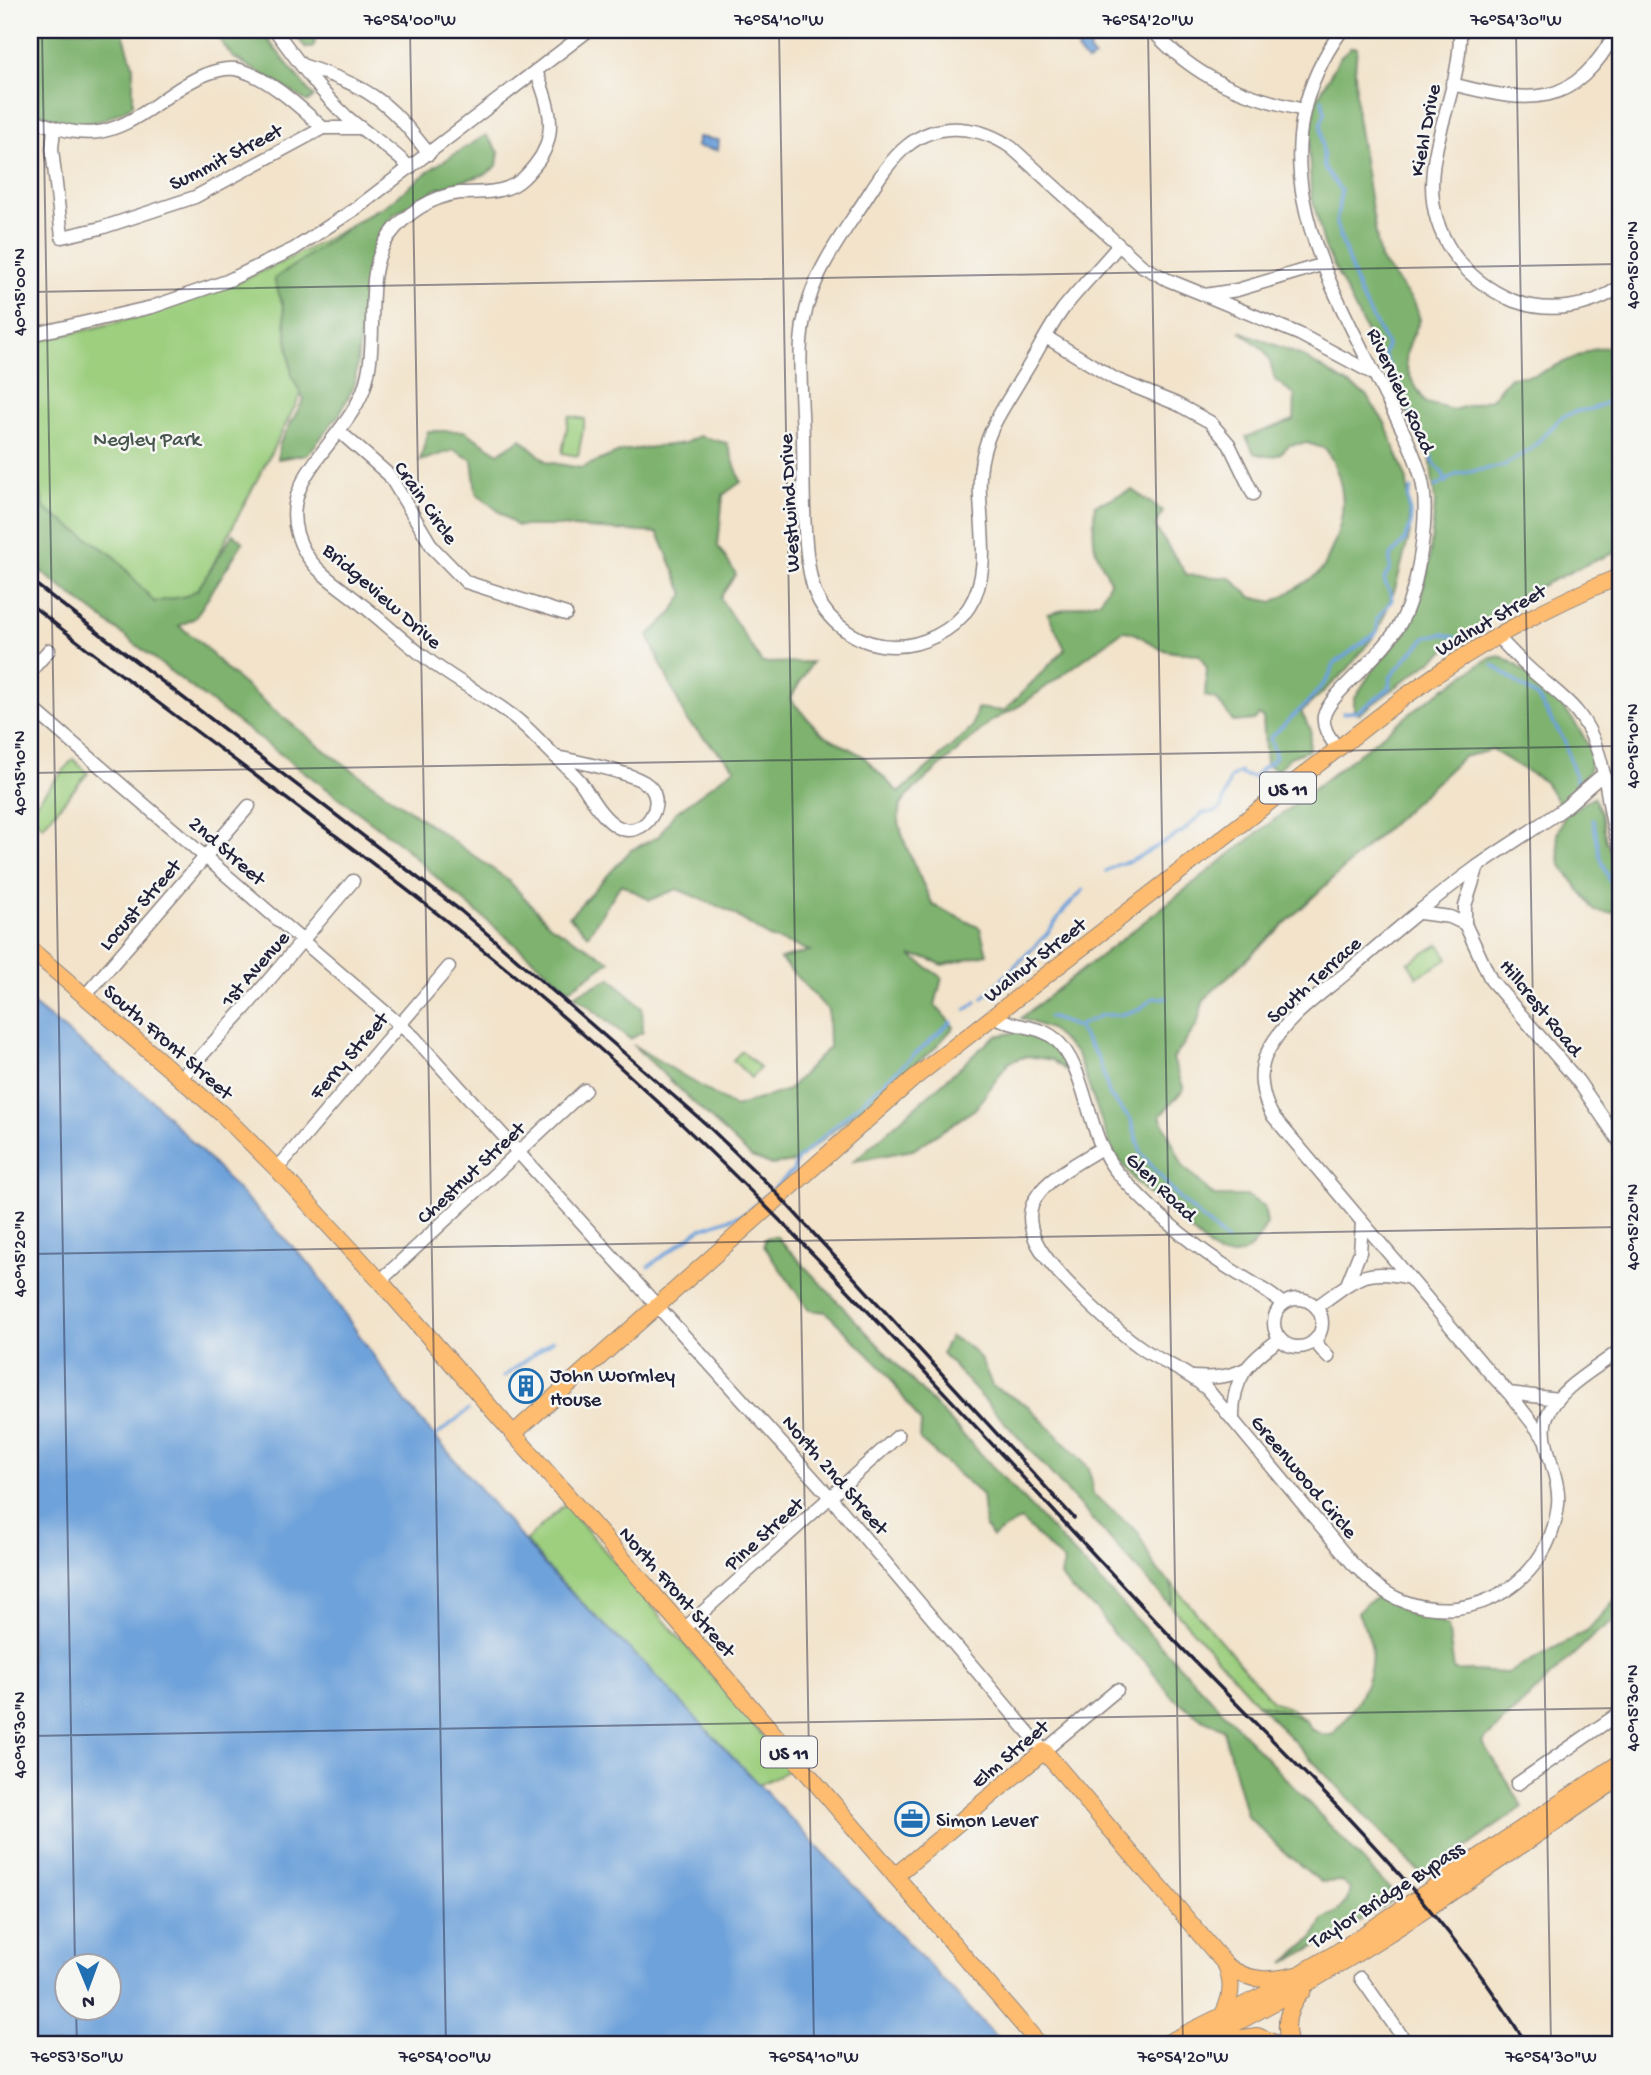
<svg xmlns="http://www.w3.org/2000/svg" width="1651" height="2075" font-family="'Gochi Hand',sans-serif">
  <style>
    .green { fill: #9dcf7f; stroke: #60785d; stroke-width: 2 }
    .forest { fill: #7eb26e; stroke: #506a54; stroke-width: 2 }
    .water { fill: #6ea2da; stroke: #48628a; stroke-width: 2; fill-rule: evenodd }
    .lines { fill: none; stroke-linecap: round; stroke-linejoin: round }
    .stream { stroke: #6ea2da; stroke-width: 3.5 }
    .minor-casing { stroke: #8a8282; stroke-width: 15 }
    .major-casing { stroke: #8a8282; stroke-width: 18 }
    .minor { stroke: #fff; stroke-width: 12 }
    .major { stroke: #fdbc6f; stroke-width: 16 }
    .rail { stroke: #22223b; stroke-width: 3.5 }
    .ticks { fill: none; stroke: #22223b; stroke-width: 2; stroke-opacity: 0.45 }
    .labels { text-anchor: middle; stroke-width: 5; stroke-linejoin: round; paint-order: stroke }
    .shield { fill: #f6f6f2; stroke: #626272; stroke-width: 2 }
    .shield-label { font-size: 19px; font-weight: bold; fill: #22223b }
    .street-label { font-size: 21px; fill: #22223b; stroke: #f6f6f2 }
    .park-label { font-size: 21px; fill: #47564f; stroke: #f6f6f2 }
    .poi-label { font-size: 21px; fill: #22223b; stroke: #f6f6f2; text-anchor: start }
    .neatline { fill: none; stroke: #22223b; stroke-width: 2.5 }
    .ticks-label { font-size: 18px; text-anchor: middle; fill: #22223b }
  </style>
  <rect width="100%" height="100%" fill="#f6f6f2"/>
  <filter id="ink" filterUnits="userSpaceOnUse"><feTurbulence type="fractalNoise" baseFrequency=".0143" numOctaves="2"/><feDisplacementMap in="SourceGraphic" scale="14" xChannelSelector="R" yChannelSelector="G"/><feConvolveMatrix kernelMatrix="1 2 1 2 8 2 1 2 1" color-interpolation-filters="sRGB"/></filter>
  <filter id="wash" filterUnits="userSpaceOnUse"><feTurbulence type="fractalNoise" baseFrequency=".00686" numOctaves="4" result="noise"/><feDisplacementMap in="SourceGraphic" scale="28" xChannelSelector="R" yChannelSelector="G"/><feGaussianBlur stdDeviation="1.57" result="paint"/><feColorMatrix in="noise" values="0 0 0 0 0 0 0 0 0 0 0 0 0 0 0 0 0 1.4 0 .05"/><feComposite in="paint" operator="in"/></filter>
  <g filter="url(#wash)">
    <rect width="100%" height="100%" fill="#f2e3ca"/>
    <!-- green -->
    <g class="green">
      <path d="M 375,210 L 366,252 L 332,335 L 191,607 L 175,622 L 30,528 L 30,342 C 151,319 271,278 375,210 Z"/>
      <path d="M 569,416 L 585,419 L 578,456 L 562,453 Z"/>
      <path d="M 73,759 L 88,773 L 43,826 L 30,815 L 30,810 Z"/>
      <path d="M 1439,944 L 1448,959 L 1417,977 L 1408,963 Z"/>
      <path d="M 742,1051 L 760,1068 L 751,1078 L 733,1060 Z"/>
      <path d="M 565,1504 L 791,1769 L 759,1785 L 651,1671 L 554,1575 L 525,1541 Z"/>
      <path d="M 1171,1583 L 1272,1701 L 1292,1709 L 1305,1720 L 1282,1710 L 1258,1704 L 1170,1605 L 1174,1596 Z"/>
    </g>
    <!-- forest -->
    <g class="forest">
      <path d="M 38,30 L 122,30 L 133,65 L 133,105 C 92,129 71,132 30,107 L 30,47 Z"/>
      <path d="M 212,30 L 260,30 L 314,97 L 308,102 L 233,57 Z"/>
      <path d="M 291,30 L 311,30 L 315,43 L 312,48 L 306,48 Z"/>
      <path d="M 1351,47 L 1357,47 L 1355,71 L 1357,117 L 1380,259 L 1415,304 L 1420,320 C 1400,362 1401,364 1426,403 L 1453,410 L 1491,399 L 1510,377 L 1535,375 L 1596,348 L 1621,346 L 1621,550 L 1587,564 L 1518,597 L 1359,714 L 1354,711 L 1354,699 L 1374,668 L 1405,633 L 1419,605 L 1429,564 L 1435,503 L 1430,455 L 1402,404 L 1325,248 L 1311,194 L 1309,149 L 1315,103 L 1340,57 Z"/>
      <path d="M 486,135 L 499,152 L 497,166 L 486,174 L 437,189 L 393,215 L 375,246 L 364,300 L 355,384 L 340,413 L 308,454 L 278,459 L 279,445 L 304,399 L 292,377 L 283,306 L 274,279 L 354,224 L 389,203 L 434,167 Z"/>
      <path d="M 1240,331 L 1302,356 L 1366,395 L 1385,423 L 1407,480 L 1410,533 L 1395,589 L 1378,631 L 1346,671 L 1301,712 L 1311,730 L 1309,750 L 1290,757 L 1277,770 L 1266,765 L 1263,718 L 1259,715 L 1254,720 L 1234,722 L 1216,699 L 1205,696 L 1207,668 L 1199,655 C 1185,651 1172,655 1159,648 C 1146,642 1137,631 1123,631 L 1021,705 L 990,722 L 910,793 C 905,799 900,804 899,812 C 895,831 924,885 933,905 L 980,928 L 987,954 L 943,965 L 926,958 L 911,956 L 942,978 L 935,1005 L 954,1027 L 934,1049 L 795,1162 L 771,1165 L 751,1157 L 633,1045 L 735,1107 L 788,1090 L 829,1047 L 828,1010 L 780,959 L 810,951 L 769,937 L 729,911 L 677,889 L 650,900 L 621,884 L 588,935 L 569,917 L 631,850 L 658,837 L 674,814 L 735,768 L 687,721 L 648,636 L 671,614 L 684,594 L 658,533 L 558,526 L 517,526 L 476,493 L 472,460 L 454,450 L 420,461 L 428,431 L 464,431 L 499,453 L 521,439 L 547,462 L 581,468 L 622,451 L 685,443 L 699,436 L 727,443 L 741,482 L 723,495 L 718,546 L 736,574 L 720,598 L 762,663 L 812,662 L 790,699 L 821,733 L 863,756 L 899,793 L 972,728 L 977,708 L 1004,711 L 1065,649 L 1048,614 L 1100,601 L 1110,582 C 1107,571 1102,566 1098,556 C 1091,541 1094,521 1095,505 L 1132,490 L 1163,511 L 1155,527 L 1187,575 L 1231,578 L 1251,597 L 1273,602 C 1285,594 1315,579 1323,568 C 1327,562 1329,554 1332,548 C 1348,512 1346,482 1326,449 L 1307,443 L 1289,445 C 1277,459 1271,458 1254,453 L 1246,437 L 1294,420 L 1295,395 L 1275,380 L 1270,361 L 1264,350 Z"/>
      <path d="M 30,475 L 38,486 L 45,509 L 114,556 L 154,602 L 186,596 L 198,589 L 233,534 L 243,542 L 195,618 L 179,626 L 200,642 L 227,670 L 274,710 L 327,752 L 508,880 L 550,925 L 610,961 L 569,990 L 446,886 L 398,842 L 196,691 L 30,563 Z"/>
      <path d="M 1500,656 C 1529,669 1598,732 1590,766 C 1587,783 1571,794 1559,804 L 1545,782 L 1492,750 L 1463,757 L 1204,999 L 1197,1025 L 1173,1059 L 1184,1089 L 1160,1116 L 1183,1166 L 1214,1196 L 1247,1196 L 1264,1206 L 1267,1224 C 1252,1248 1249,1258 1218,1255 L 1136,1182 L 1112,1150 L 1077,1054 L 1050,1029 L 1021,1018 L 1426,701 L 1488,659 Z"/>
      <path d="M 1593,797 L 1601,812 L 1606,841 L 1621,865 L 1621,909 L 1610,913 L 1595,911 L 1560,864 L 1557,834 L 1565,815 Z"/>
      <path d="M 611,978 L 642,1008 L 643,1032 L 630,1039 L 574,995 Z"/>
      <path d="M 1018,1032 C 1047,1039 1056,1049 1071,1074 L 1052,1060 L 1027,1056 L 1009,1062 L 975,1109 L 913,1150 L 854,1161 L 995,1036 Z"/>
      <path d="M 776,1236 L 1320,1815 L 1397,1897 L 1342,1932 L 1284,1963 L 1313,1938 L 1323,1920 L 1338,1911 L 1347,1901 L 1350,1889 L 1342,1881 L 1321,1882 L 1285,1853 L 1247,1816 L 1223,1729 L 1202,1719 L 1171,1696 L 1146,1662 L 1114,1635 L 1096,1609 L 1071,1590 L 1061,1576 L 1064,1562 L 1021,1520 L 992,1537 L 985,1526 L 982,1495 L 920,1440 L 921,1423 L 884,1370 L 826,1312 L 809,1310 L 764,1246 L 765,1238 Z"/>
      <path d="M 950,1337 C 977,1347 983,1360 992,1386 L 1027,1405 L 1089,1468 L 1093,1494 L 1138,1532 L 1155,1568 L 1170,1582 L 1174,1596 L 1170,1605 L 942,1353 Z"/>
      <path d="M 1621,1593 L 1621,1615 L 1594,1635 L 1482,1742 L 1523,1807 L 1424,1877 L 1258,1704 L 1282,1710 L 1305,1720 L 1311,1729 L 1321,1734 L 1332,1735 C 1354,1711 1376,1679 1371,1645 C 1369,1634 1362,1623 1358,1613 L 1365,1604 L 1378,1597 L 1448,1626 L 1454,1670 L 1508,1673 L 1588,1630 Z"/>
    </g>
    <!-- water -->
    <g class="water">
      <path d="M 1088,42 L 1091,44 L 1089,51 L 1095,58 L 1087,62 L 1077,50 L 1079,46 Z"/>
      <path d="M 698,137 L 719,140 L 718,150 L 697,147 Z"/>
      <path d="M 30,1002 L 152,1100 L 312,1267 L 407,1404 L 555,1577 L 647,1666 L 1004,2045 L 30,2045 ZM 108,1966 L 108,2008 L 66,2008 L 66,1966 Z"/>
    </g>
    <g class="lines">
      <!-- stream -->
      <g class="stream">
        <path d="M 1322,99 L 1325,113 L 1321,124 L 1324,167 L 1341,191 L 1336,224 L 1360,295 L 1387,345 L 1384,355 L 1434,463 L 1444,475 L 1445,483"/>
        <path d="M 1435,487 L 1457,474 L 1503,466 L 1530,450 L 1562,417 L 1578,411 L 1592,409 L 1621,396"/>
        <path d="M 1493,665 L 1538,698 L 1564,740 L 1578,785"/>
        <path d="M 1343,713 L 1359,711 L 1389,689 L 1390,678 L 1406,658 L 1428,636 L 1444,634 L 1456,638"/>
        <path d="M 1593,819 L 1600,856 L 1610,882"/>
        <path d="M 1106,871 L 1119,864 L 1131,861 L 1182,832 L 1203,813 L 1215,812 L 1221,808 L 1230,778 L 1240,772 L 1242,775 L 1254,777 C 1261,768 1269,765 1276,757 L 1270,738 L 1306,704 L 1328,679 L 1334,664 L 1377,632 L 1377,619 L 1392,600 C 1391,591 1386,587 1384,579 L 1390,569 L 1390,557 L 1405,540 L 1411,524 L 1408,498 L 1411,489"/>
        <path d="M 983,998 L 1046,935 L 1064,910 L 1083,890"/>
        <path d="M 966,1010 L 976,1002"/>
        <path d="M 1049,1017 L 1077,1027 L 1098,1057 L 1110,1096 L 1131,1120 L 1141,1153 L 1176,1195 L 1227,1241"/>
        <path d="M 1078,1026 L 1102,1015 L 1120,1015 L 1140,1009 L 1153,998 L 1167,998"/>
        <path d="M 649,1266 L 700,1229 L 746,1213 L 793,1171 L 797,1160 L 951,1022"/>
        <path d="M 503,1377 L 553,1340"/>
        <path d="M 432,1439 L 468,1410"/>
      </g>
    </g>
  </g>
  <g filter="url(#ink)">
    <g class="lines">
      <!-- minor casing -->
      <g class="minor-casing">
        <g id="minor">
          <path d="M 275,30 C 297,60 320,92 347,117 C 368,135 391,148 410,168"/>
          <path d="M 1152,30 C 1196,79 1241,96 1304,110"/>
          <path d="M 1460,30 C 1462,107 1402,176 1452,252 C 1467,274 1490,291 1514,301 C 1549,314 1591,308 1621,286"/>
          <path d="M 302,65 C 368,87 386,98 429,154"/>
          <path d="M 536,71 C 549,104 560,135 535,165 C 527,175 519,184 507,188 C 491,194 476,192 460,193 C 432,196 405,214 389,236 C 360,277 382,341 363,391 C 341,447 265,486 306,554 C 319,575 342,588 361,604 C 383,621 403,641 426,658 C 452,679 483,694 510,714 C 527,726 541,743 556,757"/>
          <path d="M 1452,84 C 1531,104 1574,110 1617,30"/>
          <path d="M 30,118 C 84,142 111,137 158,103 C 173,92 187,82 204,75 C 214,71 224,68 235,69 C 265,74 301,108 323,128 L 361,128"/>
          <path d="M 54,128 L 52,149 L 62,237 L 101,228 L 195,197 L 323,128"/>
          <path d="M 1118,246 C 1101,267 1080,287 1063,309 C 1047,331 1035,357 1020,380 C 1006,404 989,427 983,455 C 971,504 998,562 969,607 C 954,631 921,647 893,646 C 861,646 830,625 817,597 C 801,562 804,478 803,437 C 802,405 799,373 801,342 C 804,291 829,253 857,212 C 872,190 886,163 907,146 C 939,120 981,126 1012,148 L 1142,266 L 1168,280 L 1205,295 L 1237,290 L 1321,265"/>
          <path d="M 1207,296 L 1299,334 L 1374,374"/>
          <path d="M 30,335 L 152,307 L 227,281 L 294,249 L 358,207 L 589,30"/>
          <path d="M 1046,337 L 1115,379 L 1177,404 L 1210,422 L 1229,444 L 1253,494"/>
          <path d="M 340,432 L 389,475 L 433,548 L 466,582 L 566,614"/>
          <path d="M 1497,636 C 1510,650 1524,665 1539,677 C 1569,702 1585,713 1598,752 C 1609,784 1608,819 1621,851"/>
          <path d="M 30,672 L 49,650"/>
          <path d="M 30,706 L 414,1037 L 831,1498 L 1044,1751 L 1117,1690"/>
          <path d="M 1338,749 C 1331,739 1322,729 1324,716 C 1328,700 1356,676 1368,663 C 1380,651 1393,637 1401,622 C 1418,589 1431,513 1421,477 C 1413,448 1398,421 1385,395 C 1326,275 1250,157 1342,30"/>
          <path d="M 556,757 C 579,762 625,771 644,782 C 672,799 644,843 616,826 C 600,816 590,795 579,780 C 572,772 564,765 556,757 Z"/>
          <path d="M 1420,913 L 1450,917 L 1465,924 L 1491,980 L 1578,1081 L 1621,1144"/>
          <path d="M 1465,924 L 1465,906 L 1478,866"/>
          <path d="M 85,996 L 249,806"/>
          <path d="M 995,1016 C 1014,1029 1037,1024 1054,1038 C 1089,1068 1085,1135 1117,1172 C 1147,1206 1183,1238 1221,1263 C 1243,1278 1263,1287 1283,1304"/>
          <path d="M 181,1078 L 245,1008 L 353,881"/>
          <path d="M 1101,1148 C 1082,1161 1049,1177 1037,1196 C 1027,1210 1029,1226 1036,1241 C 1050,1271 1112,1327 1140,1347 C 1162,1363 1186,1370 1207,1389 L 1352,1563 C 1368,1578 1382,1593 1403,1601 C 1475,1628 1551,1580 1558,1504 C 1561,1475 1537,1440 1547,1416 C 1560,1386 1597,1369 1621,1349"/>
          <path d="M 277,1169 L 449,967"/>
          <path d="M 380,1281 L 585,1090"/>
          <path d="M 1348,1282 L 1360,1252 L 1362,1223"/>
          <circle cx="1298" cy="1323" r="24"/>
          <path d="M 1316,1307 C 1353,1282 1361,1266 1409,1278"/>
          <path d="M 1314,1341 L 1328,1357"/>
          <path d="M 1192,1377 C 1211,1378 1228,1378 1245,1369"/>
          <path d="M 1509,1393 L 1544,1438"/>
          <path d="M 1558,1399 L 1509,1393 L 1490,1373 L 1272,1115 C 1262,1097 1257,1072 1267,1053 C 1283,1020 1317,997 1345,974 C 1388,937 1432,899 1478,866 C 1506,846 1535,829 1563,809 C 1577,798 1589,785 1604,774"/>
          <path d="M 1233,1420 C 1232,1379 1247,1362 1280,1339"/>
          <path d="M 684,1629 L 898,1436"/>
          <path d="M 1517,1784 L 1621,1712"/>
          <path d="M 1361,1978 L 1408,2045"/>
        </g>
      </g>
      <!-- major casing -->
      <g class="major-casing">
        <g id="major">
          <path d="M 30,949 L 223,1115 L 277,1169 L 380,1281 L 684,1629 L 1040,2045"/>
          <path d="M 514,1433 L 914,1078 L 1403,698 C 1471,648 1543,607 1621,576"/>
          <path d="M 895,1876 L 1044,1751 L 1226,1965 C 1251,1984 1275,1981 1304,1973"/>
          <path d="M 1221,2018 C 1231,2000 1234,1985 1226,1965"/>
          <path d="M 1211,2042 L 1257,2036 L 1280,2045"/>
          <path d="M 1163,2045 L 1262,1996 L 1336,1953 L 1621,1762"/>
          <path d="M 1193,2045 C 1344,1971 1482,1872 1621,1777"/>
          <path d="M 1290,2045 C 1283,2024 1288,2006 1303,1990"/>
        </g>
      </g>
      <!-- minor -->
      <use href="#minor" class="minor"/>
      <!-- major -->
      <use href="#major" class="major"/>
      <!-- rail -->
      <g class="rail">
        <path d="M 30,580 L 461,911 L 707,1125 L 771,1187 L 1074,1518"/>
        <path d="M 30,604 C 216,752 414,884 592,1042 C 794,1220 971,1424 1155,1620 C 1284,1757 1429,1882 1527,2045"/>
      </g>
    </g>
  </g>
  <!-- ticks -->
  <path class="ticks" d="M 42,30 L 75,1966M 410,30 L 446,2045M 779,30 L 814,2045M 1148,30 L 1183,2045M 1516,30 L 1551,2045M 30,292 L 1621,264M 30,773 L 1621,746M 30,1254 L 1621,1227M 30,1736 L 1621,1708M 76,2008 L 77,2045"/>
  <!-- icons -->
  <defs>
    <g id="building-ring" transform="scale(1.75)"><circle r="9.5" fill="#f6f6f2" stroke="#1f6fb2" stroke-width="1.5"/><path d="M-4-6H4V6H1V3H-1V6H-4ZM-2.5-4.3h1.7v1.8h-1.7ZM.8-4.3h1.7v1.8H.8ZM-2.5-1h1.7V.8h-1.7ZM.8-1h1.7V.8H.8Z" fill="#1f6fb2"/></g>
    <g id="office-ring" transform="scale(1.75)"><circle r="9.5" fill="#f6f6f2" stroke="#1f6fb2" stroke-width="1.5"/><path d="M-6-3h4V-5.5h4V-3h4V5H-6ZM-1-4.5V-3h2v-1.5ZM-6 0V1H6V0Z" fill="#1f6fb2"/></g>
  </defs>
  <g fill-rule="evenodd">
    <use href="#building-ring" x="526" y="1386"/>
    <use href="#office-ring" x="912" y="1819"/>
  </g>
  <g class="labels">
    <!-- shield labels -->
    <g class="shield">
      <rect x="1260" y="772.5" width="56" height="31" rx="5"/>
      <rect x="761" y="1736.5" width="56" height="31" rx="5"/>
    </g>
    <g class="shield-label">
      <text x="1288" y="795">US 11</text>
      <text x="789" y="1759">US 11</text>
    </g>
    <!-- street labels -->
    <g class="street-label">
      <text transform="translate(1424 130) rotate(-79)" y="7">Kiehl Drive</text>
      <text transform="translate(225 156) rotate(-27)" y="7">Summit Street</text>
      <text transform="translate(1402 390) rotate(65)" y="7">Riverview Road</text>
      <text transform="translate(427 502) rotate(55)" y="7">Crain Circle</text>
      <text transform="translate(788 503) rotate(-93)" y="7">Westwind Drive</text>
      <text transform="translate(383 595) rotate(41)" y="7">Bridgeview Drive</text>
      <text transform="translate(1490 619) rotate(-30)" y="7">Walnut Street</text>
      <text transform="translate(228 850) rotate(41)" y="7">2nd Street</text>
      <text transform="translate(139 904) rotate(-49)" y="7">Locust Street</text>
      <text transform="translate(1034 959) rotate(-38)" y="7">Walnut Street</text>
      <text transform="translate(254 968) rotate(-49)" y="7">1st Avenue</text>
      <text transform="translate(1313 979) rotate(-42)" y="7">South Terrace</text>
      <text transform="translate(1542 1007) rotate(51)" y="7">Hillcrest Road</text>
      <text transform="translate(169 1041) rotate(41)" y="7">South Front Street</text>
      <text transform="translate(348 1055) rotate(-49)" y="7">Ferry Street</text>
      <text transform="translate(470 1172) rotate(-43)" y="7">Chestnut Street</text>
      <text transform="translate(1162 1186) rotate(44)" y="7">Glen Road</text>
      <text transform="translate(836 1474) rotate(49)" y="7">North 2nd Street</text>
      <text transform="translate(1305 1476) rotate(50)" y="7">Greenwood Circle</text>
      <text transform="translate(763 1533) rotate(-42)" y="7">Pine Street</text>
      <text transform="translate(678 1591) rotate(49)" y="7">North Front Street</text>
      <text transform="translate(1009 1753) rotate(-40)" y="7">Elm Street</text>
      <text transform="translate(1386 1894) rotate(-33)" y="7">Taylor Bridge Bypass</text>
    </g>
    <!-- park labels -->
    <g class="park-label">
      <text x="147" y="445">Negley Park</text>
    </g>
    <!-- poi labels -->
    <g class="poi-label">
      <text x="550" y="1381">John Wormley<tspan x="550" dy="24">House</tspan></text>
      <text x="936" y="1826">Simon Lever</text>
    </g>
  </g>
  <!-- margin -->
  <rect width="1651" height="2075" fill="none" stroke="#f6f6f2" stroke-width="77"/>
  <!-- north arrow -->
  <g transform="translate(88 1987) rotate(179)"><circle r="33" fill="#f6f6f2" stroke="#a1a1a9" stroke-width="2"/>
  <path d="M0-5L12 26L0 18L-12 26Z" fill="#1f6fb2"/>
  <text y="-10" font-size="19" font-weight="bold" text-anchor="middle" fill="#22223b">N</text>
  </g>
  <rect x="38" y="38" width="1574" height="1998" class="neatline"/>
  <g class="ticks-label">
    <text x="410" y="25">76°54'00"W</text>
    <text x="779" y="25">76°54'10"W</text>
    <text x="1148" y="25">76°54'20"W</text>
    <text x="1516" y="25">76°54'30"W</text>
    <text transform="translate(1632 265) rotate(-90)" y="6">40°15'00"N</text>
    <text transform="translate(19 292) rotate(-90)" y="6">40°15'00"N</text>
    <text transform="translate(1632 746) rotate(-90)" y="6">40°15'10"N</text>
    <text transform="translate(19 773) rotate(-90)" y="6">40°15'10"N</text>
    <text transform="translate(1632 1227) rotate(-90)" y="6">40°15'20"N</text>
    <text transform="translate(19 1254) rotate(-90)" y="6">40°15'20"N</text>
    <text transform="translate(1632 1708) rotate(-90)" y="6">40°15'30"N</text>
    <text transform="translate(19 1735) rotate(-90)" y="6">40°15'30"N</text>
    <text x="77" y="2062">76°53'50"W</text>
    <text x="445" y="2062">76°54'00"W</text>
    <text x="814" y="2062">76°54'10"W</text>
    <text x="1183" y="2062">76°54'20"W</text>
    <text x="1551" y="2062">76°54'30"W</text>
  </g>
</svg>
